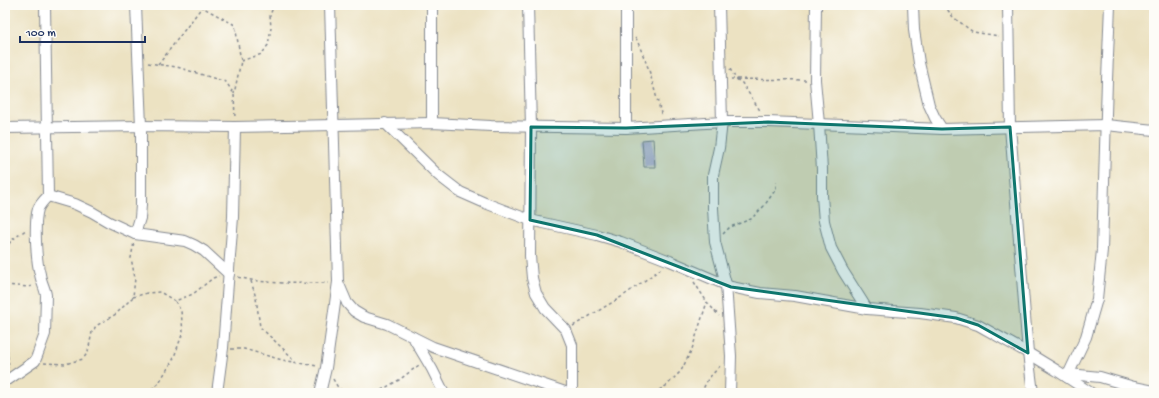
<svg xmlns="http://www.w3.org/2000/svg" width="1159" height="398" font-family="'Gochi Hand',sans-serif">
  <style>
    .building { fill: #a9a1ce }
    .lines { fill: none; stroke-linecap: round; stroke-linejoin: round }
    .minor-casing { stroke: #848890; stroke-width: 12 }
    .path { stroke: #848890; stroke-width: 1.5; stroke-dasharray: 3 3; stroke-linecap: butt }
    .minor { stroke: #fff; stroke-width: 10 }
    .marked { fill: #0f766e; fill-opacity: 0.2; stroke: #0f766e; stroke-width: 3; stroke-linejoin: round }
  </style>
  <rect width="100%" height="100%" fill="#fdfcf7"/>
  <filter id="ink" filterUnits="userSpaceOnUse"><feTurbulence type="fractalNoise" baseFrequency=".025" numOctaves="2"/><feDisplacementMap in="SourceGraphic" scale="8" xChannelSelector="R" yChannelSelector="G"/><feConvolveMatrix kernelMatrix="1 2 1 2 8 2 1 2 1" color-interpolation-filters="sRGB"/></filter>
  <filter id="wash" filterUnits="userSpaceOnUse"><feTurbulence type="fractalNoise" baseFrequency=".012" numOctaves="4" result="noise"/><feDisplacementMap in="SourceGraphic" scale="16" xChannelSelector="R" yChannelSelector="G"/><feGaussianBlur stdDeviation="0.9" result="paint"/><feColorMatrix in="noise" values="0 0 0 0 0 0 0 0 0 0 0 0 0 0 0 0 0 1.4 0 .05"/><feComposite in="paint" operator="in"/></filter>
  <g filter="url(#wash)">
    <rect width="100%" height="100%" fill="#ece2c2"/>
    <g id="blocks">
      <!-- building -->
      <path class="building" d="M 653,139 L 655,167 L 644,167 L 642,140 Z"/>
    </g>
  </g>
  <g filter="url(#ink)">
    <use href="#blocks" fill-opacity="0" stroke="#848890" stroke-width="1"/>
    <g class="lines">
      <!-- minor casing -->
      <g class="minor-casing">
        <g id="minor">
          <path d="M 432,5 L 432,123"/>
          <path d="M 528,5 L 531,127 L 530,256 L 532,278 L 536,293 L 545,308 L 566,330 L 572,345 L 572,393"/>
          <path d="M 719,5 L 722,122 L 719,148 L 713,175 L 713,208 L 715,242 L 726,284 L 731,356 L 730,393"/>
          <path d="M 816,5 L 815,80 L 819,124 L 822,169 L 822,196 L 824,221 L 831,248 L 843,271 L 867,309"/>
          <path d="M 913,5 L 914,30 L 919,63 L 929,105 L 935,118 L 942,129"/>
          <path d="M 1008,5 L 1010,127 L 1028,353 L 1033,393"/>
          <path d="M 385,123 L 438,175 L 460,192 L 485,203 L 530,220 L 597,235 L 621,242 L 670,261 L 731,287 L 760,293 L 795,296 L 867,309 L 920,313 L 956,318 L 978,325 L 1028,353 L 1056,370 L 1091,393"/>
          <path d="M 5,128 L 141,126 L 235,127 L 432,123 L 491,126 L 626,128 L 722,122 L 768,122 L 942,129 L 1106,125 L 1154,130"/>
          <path d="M 626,128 L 626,5"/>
          <path d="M 48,196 L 75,204 L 92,212 L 109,222 L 135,234 L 185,241 L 194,245 L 204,251 L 229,274"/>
          <path d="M 135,234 L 140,218 L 141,205 L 141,126 L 136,5"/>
          <path d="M 338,282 L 347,303 L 354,311 L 364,317 L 387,324 L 433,347 L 568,393"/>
          <path d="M 413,337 L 432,369 L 444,393"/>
          <path d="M 1069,374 L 1100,377 L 1134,387 L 1154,391"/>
          <path d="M 1067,377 L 1086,337 L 1097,299 L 1102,250 L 1107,80 L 1110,5"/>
          <path d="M 5,380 L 9,379 L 35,361 L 37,356 L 45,334 L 46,295 C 45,288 41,282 40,274 C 36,261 34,222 38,209 C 40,204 44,200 48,196 L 45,5"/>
          <path d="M 217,393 L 223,348 L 233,217 L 235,127"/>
          <path d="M 320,393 L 326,368 L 338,282 L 330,5"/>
        </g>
      </g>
      <!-- path -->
      <g class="path">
        <path d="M 202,5 L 202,7 L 235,25 L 241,61 L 234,94"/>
        <path d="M 944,5 L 953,17 L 973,32 L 999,36"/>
        <path d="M 635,38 L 637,40 L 649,70 L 662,117"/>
        <path d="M 241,61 L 262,54 L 268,45 L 271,28 L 270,15 L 274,5"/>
        <path d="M 148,63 L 177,67 L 226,82 L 234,94 L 235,119"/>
        <path d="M 158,65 L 202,7"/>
        <path d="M 730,69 L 736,79 L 742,83 L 761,112"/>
        <path d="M 731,79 L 807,80"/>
        <path d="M 723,234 L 730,227 L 751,219 L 764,206 L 776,189 L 776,181"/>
        <path d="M 5,267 L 6,265 L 7,246 L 12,240 L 27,229"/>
        <path d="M 238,277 C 268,285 298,283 329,283"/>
        <path d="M 251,281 L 256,298 L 260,327 L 297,362"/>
        <path d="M 694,282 L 707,302 L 719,316"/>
        <path d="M 5,285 L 28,287 L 33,286"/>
        <path d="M 133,297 L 147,293 L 160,292 L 175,301 L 193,294 L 213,278 L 219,276"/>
        <path d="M 5,308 C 10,302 7,293 6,285"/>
        <path d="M 5,326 L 9,368"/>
        <path d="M 573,326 L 623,296 L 662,268"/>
        <path d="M 231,349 L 244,349 L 282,360 L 317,366"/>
        <path d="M 44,363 L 65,364 L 83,359 L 88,352 L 92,332 L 96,326 L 116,314 L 133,297 L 135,278 L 131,258 L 134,242"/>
        <path d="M 333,379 L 337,386 L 344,393"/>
        <path d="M 5,389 L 11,393"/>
        <path d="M 147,393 L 158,384 L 173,360 L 183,332 L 181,311 L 175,301"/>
        <path d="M 376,393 L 399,380 L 419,365"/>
        <path d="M 654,393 L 666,386 L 681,371 L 692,349 L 707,302"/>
        <path d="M 701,393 L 708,379 L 721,365"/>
      </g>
      <!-- minor -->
      <use href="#minor" class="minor"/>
    </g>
  </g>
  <!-- marked area -->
  <path class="marked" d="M 768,122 L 942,129 L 1010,127 L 1028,353 L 978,325 L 956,318 L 731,287 L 597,235 L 530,220 L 531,127 L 626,128 Z"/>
  <!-- margin -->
  <rect width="1159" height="398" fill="none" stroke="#fdfcf7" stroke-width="20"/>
  <!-- scale -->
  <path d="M20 36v6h125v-6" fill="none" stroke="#1b2f5e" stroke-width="2"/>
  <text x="26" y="36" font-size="12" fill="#1b2f5e" stroke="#fdfcf7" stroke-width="3" paint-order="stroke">100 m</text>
</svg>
